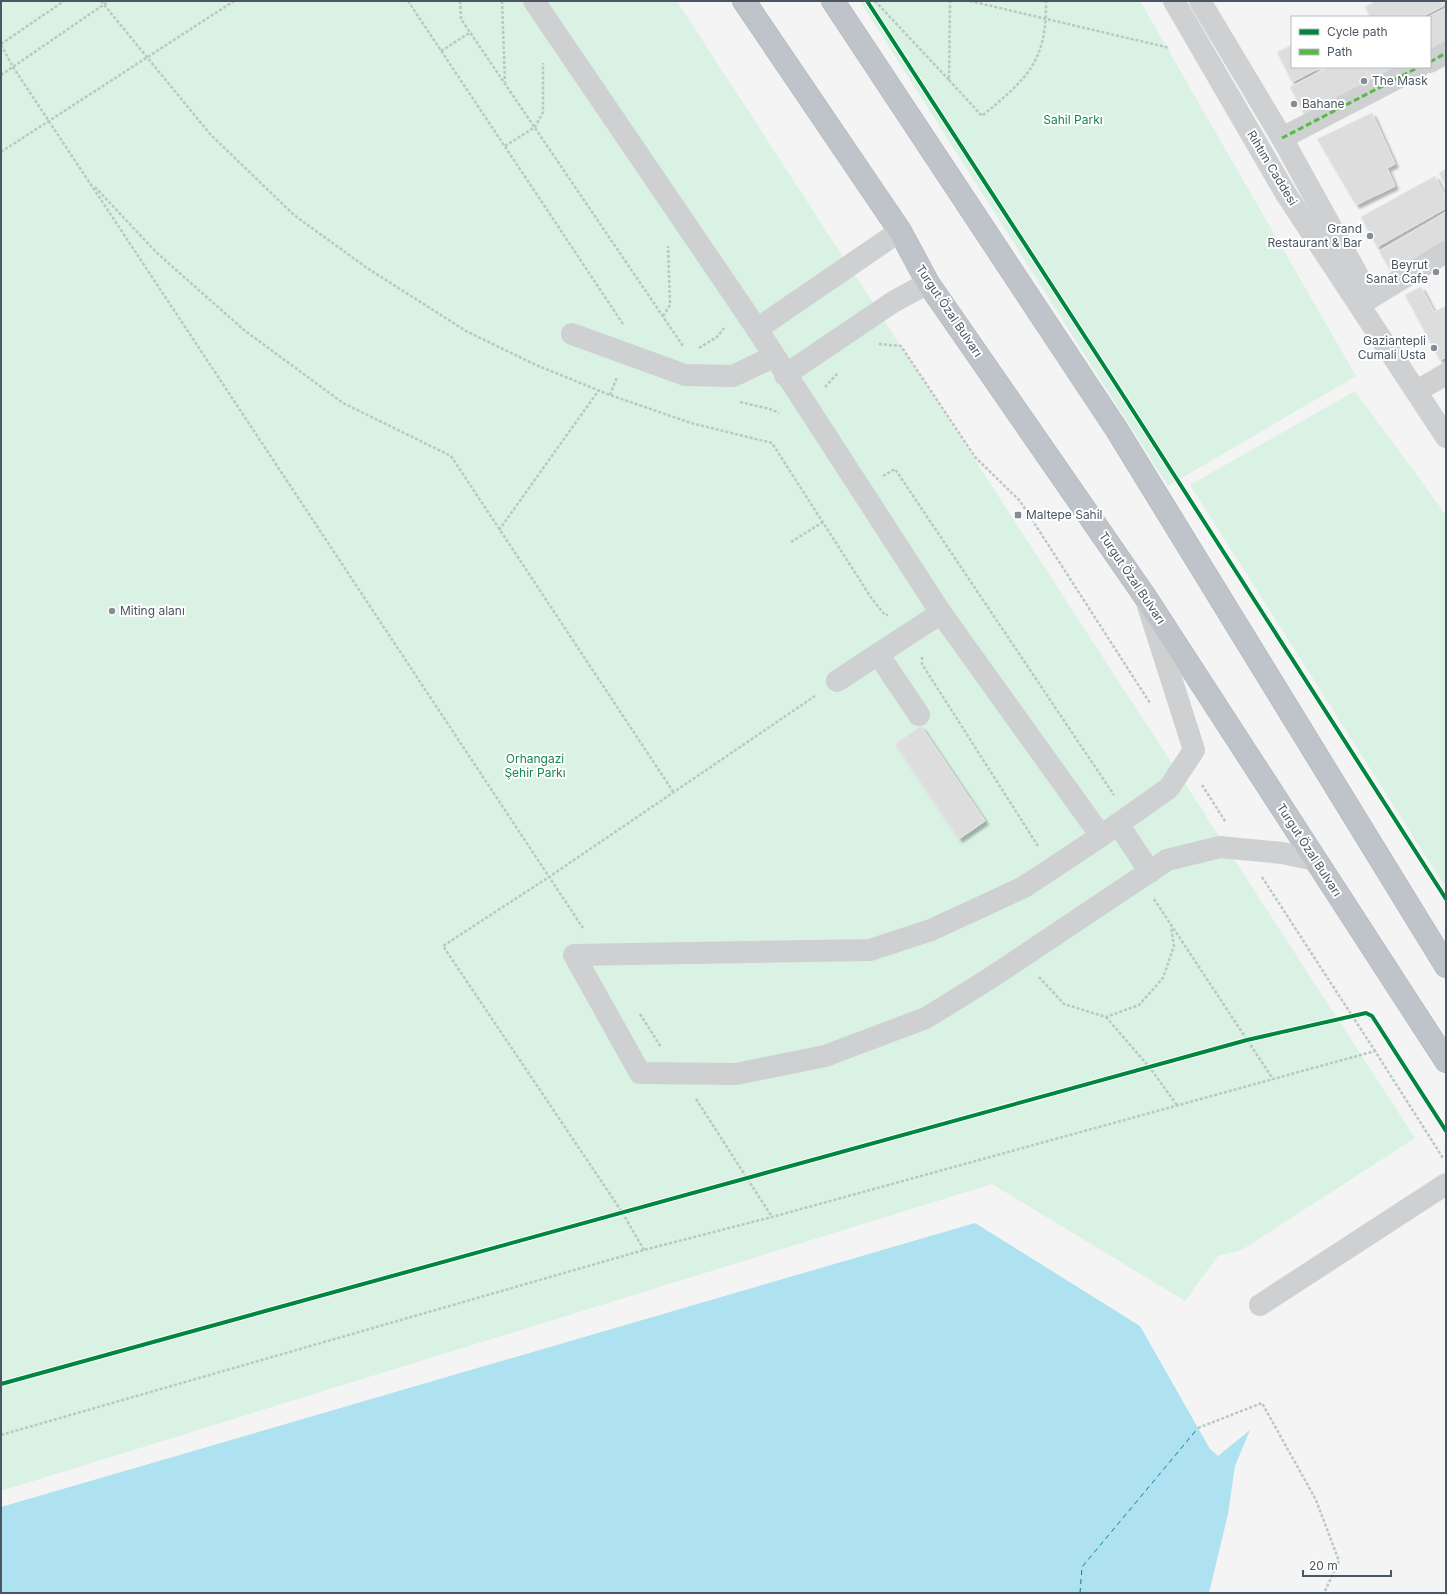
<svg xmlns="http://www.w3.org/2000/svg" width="1447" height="1594" font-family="Inter,sans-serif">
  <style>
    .green { fill: #d9f2e3 }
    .water { fill: #aee2f0 }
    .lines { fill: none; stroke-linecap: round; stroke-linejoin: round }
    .ferry { stroke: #0c7c9b; stroke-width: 1; stroke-dasharray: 5 4; stroke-linecap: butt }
    .building { fill: #ddddde; stroke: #e5e6e7; filter: url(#shadow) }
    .highway-casing { stroke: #b9bec3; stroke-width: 24 }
    .path { stroke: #bcc7c4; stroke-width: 2.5; stroke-dasharray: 3 2; stroke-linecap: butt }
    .minor { stroke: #ced0d2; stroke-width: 22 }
    .highway { stroke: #bec4c9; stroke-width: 22 }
    .quiet { stroke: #58b947; stroke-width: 3; stroke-dasharray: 6 3; stroke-linecap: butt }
    .cycleway-casing { stroke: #fff; stroke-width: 6 }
    .cycleway { stroke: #00873e; stroke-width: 4 }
    .poi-dot { fill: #868d94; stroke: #fff; stroke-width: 1.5 }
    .labels { text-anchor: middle; stroke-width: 4; stroke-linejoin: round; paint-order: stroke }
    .poi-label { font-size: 12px; fill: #4a5661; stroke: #fff; text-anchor: start }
    .park-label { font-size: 12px; fill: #17864f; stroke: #fff }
    .street-label { font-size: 12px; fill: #4a5661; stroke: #fff }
  </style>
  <defs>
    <filter id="shadow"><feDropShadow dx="3.5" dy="3.5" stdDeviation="1" flood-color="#0004"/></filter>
  </defs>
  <rect width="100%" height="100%" fill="#f4f4f4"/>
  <!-- green -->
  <g class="green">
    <path d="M 1,1 L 677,1 L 1415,1138 L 1242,1250 L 1218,1256 L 1185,1301 L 992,1184 L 1,1491 Z"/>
    <path d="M 860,1 L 1140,1 L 1356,376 L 1168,486 Z"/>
    <path d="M 1355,391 L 1446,515 L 1446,888 L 1190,485 Z"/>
  </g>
  <!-- water -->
  <path class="water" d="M 975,1223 L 1140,1326 L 1198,1428 L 1210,1449 L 1218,1456 L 1250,1430 L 1235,1466 L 1228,1514 L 1209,1593 L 1,1593 L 1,1507 Z"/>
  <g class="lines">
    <!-- ferry -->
    <path class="ferry" d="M 1080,1593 L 1082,1567 L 1198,1428"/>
  </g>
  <!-- building -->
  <g class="building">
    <path d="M 1376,1 L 1440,1 L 1443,6 L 1421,17 L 1370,17 L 1365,7 Z"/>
    <path d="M 1446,8 L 1446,47 L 1430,55 L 1430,17 L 1428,17 Z"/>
    <path d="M 1292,45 L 1292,67 L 1321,67 L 1292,82 L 1277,52 Z"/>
    <path d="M 1329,67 L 1364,67 L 1372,84 L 1306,118 L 1290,87 Z"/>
    <path d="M 1364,67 L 1406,67 L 1372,84 Z"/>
    <path d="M 1372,113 L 1395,164 L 1387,168 L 1395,186 L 1356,205 L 1317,139 Z"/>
    <path d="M 1446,169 L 1446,186 L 1439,173 Z"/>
    <path d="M 1435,176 L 1446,197 L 1446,208 L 1377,247 L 1361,217 Z"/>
    <path d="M 1446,212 L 1446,244 L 1393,275 L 1379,251 Z"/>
    <path d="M 1421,287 L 1434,312 L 1446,306 L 1446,357 L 1440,360 L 1405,295 Z"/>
    <path d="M 921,726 L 985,821 L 959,839 L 895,744 Z"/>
  </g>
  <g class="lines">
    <!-- highway casing -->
    <g class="highway-casing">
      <g id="highway">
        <path d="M 744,1 L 900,231 L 928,283 L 1144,595 L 1446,1061"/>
        <path d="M 833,1 L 1117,430 L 1446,966"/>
      </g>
    </g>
    <!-- path -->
    <g class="path">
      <path d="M 101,1 L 210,134 L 294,215 L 367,268 L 466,331 L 536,365 L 610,395 L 691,423 L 772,443 L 872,599 L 885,615 L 888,615"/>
      <path d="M 408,1 L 623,324"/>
      <path d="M 460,1 L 461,19 L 683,346"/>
      <path d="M 502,1 L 505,82"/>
      <path d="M 875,1 L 949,80 L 950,1"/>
      <path d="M 970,1 L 1170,48"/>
      <path d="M 1,44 L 64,1"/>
      <path d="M 1,45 L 13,67 L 583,928"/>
      <path d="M 441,51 L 471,32"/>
      <path d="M 1,75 L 109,1"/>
      <path d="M 949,80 L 982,116 C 1026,79 1047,63 1046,1"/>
      <path d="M 505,146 L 535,127 L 543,112 L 543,63"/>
      <path d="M 1,152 L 234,1"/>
      <path d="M 95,187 L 157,253 L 244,330 L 343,403 L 451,456 L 674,793"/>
      <path d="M 663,316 L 670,305 L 668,246"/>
      <path d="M 879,344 L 901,346 L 975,457 L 1020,501 L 1150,703"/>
      <path d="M 699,348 L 717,337 L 724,328"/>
      <path d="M 825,387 L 838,373"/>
      <path d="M 610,395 L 617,377"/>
      <path d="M 740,402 L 770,409 L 779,413"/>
      <path d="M 883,476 L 895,469 L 1114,795"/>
      <path d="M 499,530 L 599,390"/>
      <path d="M 791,542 L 823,522"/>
      <path d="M 922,657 L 922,664 L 1038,846"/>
      <path d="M 1202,785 L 1225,821"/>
      <path d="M 1262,877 L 1375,1051"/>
      <path d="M 1154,899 L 1273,1079"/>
      <path d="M 1039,977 L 1064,1004 L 1106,1017 L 1139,1005 L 1163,978 L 1174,946 L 1171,927"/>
      <path d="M 640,1014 L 661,1047"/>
      <path d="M 1106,1017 L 1150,1068 L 1177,1105"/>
      <path d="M 696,1099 L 772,1217"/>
      <path d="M 644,1250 L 622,1212 L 443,946 L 549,877 L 815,696"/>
      <path d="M 1198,1428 L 1262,1403 L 1316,1500 L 1339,1561 L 1324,1593"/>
      <path d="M 1,1435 L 644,1250 L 772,1217 L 1375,1051 L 1443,1158"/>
    </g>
    <!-- minor -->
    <g class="minor">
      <path d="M 534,1 L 757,329 L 941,613 L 1101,836"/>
      <path d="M 1174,1 L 1286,194 L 1446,437"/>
      <path d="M 1200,1 L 1282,138 L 1367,292"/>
      <path d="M 1430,62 L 1446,53"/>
      <path d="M 1282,138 L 1419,67"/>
      <path d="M 1370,298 L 1446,252"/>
      <path d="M 757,329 L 900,231"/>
      <path d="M 572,334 L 685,375 L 733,376 L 773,357"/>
      <path d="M 785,375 L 893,302 L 928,283"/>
      <path d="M 1417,391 L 1446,374"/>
      <path d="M 1148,606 L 1194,750 L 1169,788 L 1101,836 L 1024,887 L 931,930 L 870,950 L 574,955 L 640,1073 L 736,1074 L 825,1056 L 926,1018 L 992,977 L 1167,860 L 1220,847 L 1282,853 L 1315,860"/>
      <path d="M 878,654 L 919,715"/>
      <path d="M 837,681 L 941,613"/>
      <path d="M 1118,824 L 1150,872"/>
      <path d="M 1260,1305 L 1446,1184"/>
    </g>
    <!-- highway -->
    <use href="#highway" class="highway"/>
    <!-- quiet -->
    <g class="quiet">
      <path d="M 1430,62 L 1446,53"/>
      <path d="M 1282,138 L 1419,67"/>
    </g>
    <!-- cycleway casing -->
    <g class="cycleway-casing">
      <g id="cycleway">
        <path d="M 867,1 L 1119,389 L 1446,899"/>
        <path d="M 1,1384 L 1247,1040 L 1366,1013 L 1372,1016 L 1446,1131"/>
      </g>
    </g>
    <!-- cycleway -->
    <use href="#cycleway" class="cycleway"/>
  </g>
  <!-- markers -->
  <g class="poi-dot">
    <circle cx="1364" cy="81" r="4"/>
    <circle cx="1294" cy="104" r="4"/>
    <circle cx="1370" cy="236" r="4"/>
    <circle cx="1436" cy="272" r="4"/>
    <circle cx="1434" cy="348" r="4"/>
    <rect x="1014" y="511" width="8" height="8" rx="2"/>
    <circle cx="112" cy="611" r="4"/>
  </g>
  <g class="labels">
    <!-- poi labels -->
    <g class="poi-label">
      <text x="1372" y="85">The Mask</text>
      <text x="1302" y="108">Bahane</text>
      <text x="1362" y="233" text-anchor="end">Grand<tspan x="1362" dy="14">Restaurant &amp; Bar</tspan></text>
      <text x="1428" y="269" text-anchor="end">Beyrut<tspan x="1428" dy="14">Sanat Cafe</tspan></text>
      <text x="1426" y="345" text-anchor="end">Gaziantepli<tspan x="1426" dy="14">Cumali Usta</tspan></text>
      <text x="1026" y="519">Maltepe Sahil</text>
      <text x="120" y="615">Miting alanı</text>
    </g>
    <!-- park labels -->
    <g class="park-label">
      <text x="1073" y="124">Sahil Parkı</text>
      <text x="535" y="763">Orhangazi<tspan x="535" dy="14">Şehir Parkı</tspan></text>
    </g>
    <!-- street labels -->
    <g class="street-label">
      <text transform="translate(1272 168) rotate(59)" y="4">Rıhtım Caddesi</text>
      <text transform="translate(949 311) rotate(56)" y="4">Turgut Özal Bulvarı</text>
      <text transform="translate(1132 578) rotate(56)" y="4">Turgut Özal Bulvarı</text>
      <text transform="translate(1309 850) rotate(57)" y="4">Turgut Özal Bulvarı</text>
    </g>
  </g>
  <!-- border -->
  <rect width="1447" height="1594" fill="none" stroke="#4a5661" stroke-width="4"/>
  <!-- legend -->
  <rect x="1291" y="16" width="140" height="52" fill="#ffffff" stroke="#b7bbc0"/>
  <rect x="1299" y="29" width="20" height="6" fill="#00873e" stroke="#b7bbc0"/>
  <text x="1327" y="36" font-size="12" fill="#4a5661">Cycle path</text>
  <rect x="1299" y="49" width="20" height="6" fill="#58b947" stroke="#b7bbc0"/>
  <text x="1327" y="56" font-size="12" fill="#4a5661">Path</text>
  <!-- scale -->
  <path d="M1303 1570v6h88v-6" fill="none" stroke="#4a5661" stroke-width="2"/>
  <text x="1309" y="1570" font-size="12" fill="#4a5661" stroke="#ffffff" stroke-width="3" paint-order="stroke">20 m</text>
</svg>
